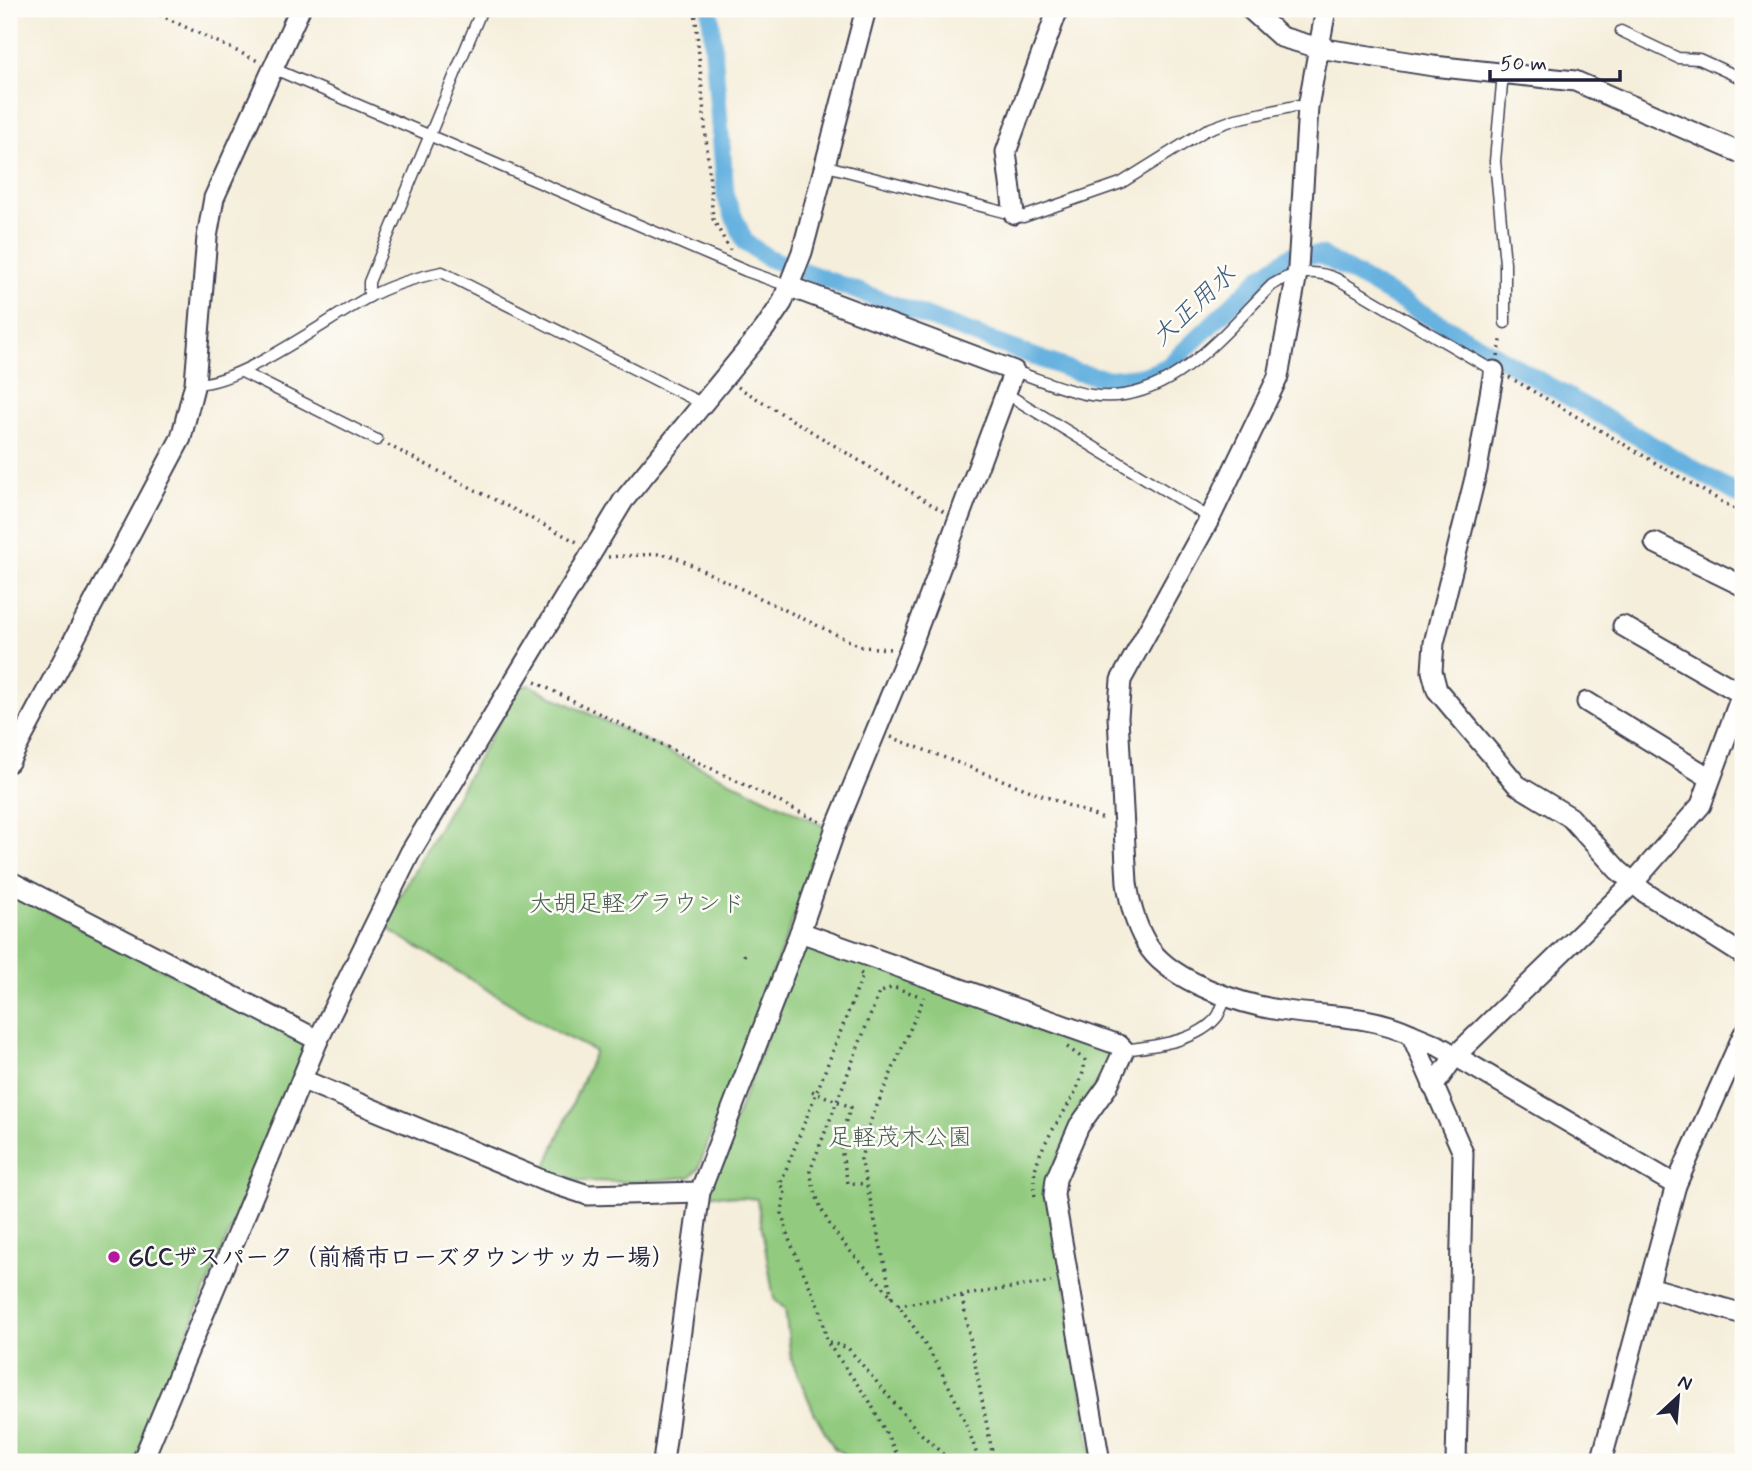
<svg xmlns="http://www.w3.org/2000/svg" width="1752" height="1471" font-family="Mynerve,'Klee One',sans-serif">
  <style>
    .green { fill: #92cb7f; stroke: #5a765d; stroke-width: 2 }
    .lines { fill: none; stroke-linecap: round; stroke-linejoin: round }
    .canal { stroke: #67b2e0; stroke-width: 18 }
    .lane-casing { stroke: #424153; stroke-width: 13 }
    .street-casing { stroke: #424153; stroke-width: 23 }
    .path { stroke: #424153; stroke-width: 3.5; stroke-dasharray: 2 5; stroke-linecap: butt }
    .lane { stroke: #fff; stroke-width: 10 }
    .street { stroke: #fff; stroke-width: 19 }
    .poi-dot { fill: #b5179e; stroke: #fdfcf7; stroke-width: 2.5 }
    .labels { text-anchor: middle; stroke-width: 5; stroke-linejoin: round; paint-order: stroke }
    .park-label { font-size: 24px; fill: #495d53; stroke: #fdfcf7 }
    .poi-label { font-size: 24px; font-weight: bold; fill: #22223b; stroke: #fdfcf7; text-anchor: start }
    .water-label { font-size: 26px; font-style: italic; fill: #3e5c7d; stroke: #fdfcf7 }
  </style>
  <rect width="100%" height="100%" fill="#fdfcf7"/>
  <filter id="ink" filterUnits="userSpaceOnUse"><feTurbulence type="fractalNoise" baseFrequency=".0143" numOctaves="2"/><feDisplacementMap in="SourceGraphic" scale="14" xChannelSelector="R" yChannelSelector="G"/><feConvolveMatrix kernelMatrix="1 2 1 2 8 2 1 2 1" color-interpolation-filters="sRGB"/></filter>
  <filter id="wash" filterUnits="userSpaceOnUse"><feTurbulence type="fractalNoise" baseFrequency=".00686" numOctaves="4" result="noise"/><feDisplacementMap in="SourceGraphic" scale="28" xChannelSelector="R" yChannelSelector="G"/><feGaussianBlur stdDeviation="1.57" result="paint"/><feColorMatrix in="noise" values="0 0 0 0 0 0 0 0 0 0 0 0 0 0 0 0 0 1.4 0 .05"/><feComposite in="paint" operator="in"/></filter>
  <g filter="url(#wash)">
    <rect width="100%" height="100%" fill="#f5eedb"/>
    <!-- green -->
    <g class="green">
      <path d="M 529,685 L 822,825 L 826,833 L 698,1169 L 690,1177 L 633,1182 L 580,1181 L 544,1171 L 595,1051 L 558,1033 L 383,926 L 518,688 Z"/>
      <path d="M 9,892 L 300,1038 L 305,1051 L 134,1462 L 9,1462 Z"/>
      <path d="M 804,938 L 1112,1051 L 1111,1060 L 1071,1127 L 1049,1179 L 1093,1462 L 858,1462 L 834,1448 L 814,1412 L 791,1359 L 785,1309 L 774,1299 L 757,1199 L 707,1194 Z"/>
    </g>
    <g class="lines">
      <!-- canal -->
      <path class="canal" d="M 710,9 L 726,199 L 745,242 L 768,258 L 1076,372 L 1110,379 L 1144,376 L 1167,367 L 1262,276 L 1292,255 L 1321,255 L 1743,497"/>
    </g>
  </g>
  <g filter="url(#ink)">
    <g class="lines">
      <!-- lane casing -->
      <g class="lane-casing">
        <g id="lane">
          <path d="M 1621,31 L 1678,58 L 1699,59 L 1743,79"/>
          <path d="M 272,68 L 746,271 L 788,286"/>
          <path d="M 1503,73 L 1495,161 L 1505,263 L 1505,323"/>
          <path d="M 823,165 L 1023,217 L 1121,183 L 1206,130 L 1236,119 L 1295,106 L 1308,107"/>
          <path d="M 369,297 L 369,282 L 482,9"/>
          <path d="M 1014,371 C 1039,379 1065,391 1091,395 C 1169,407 1223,333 1272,285 C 1292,272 1315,269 1337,279 L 1494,371"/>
          <path d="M 242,372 L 377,440"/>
          <path d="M 195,383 C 234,388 328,319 367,298 C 389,286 418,277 442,272 L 703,404"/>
          <path d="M 1007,394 L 1210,518"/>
          <path d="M 1124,1050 C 1153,1046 1197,1042 1217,1017 C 1221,1012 1223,1002 1226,996"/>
        </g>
      </g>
      <!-- street casing -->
      <g class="street-casing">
        <g id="street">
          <path d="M 1250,9 L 1281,37 L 1319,48 L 1433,66 L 1575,81 L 1743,154"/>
          <path d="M 1326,9 L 1308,107 L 1298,268 L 1278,377 L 1210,518 L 1121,680 L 1118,717 L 1127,883 C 1130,905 1137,930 1150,949 C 1174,982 1240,1004 1279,1010 C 1324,1017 1369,1014 1411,1034 L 1463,1153 L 1456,1462"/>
          <path d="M 1014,214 L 1006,152 L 1058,9"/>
          <path d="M 1494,371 L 1477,470 L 1434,643 L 1432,671 L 1437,690 L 1517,785 L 1570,817 L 1618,870 L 1644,892 L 1743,955"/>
          <path d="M 1655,543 L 1743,586"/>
          <path d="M 1623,626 L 1742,694"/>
          <path d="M 1587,702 L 1710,778"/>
          <path d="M 9,762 L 181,438 L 195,383 L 207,237 L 214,198 L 300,9"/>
          <path d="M 9,881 L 318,1040"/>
          <path d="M 800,932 L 1119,1045 L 1124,1050 L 1107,1087 L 1079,1126 L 1056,1179 L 1054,1195 L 1100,1462"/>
          <path d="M 1411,1034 L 1435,1044 L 1676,1185"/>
          <path d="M 303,1080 L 542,1180 L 588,1195 L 700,1192"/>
          <path d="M 1433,1087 L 1455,1056 L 1633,883 L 1701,805 L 1743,691"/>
          <path d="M 1649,1287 L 1743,1314"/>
          <path d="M 142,1462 L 318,1040 L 410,853 L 623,501 L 765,328 L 782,303 L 802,252 L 866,9"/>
          <path d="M 663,1462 L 700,1192 L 800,932 L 835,830 L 909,651 L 1014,371 L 788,286"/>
          <path d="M 1601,1462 L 1676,1185 L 1743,1035"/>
        </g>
      </g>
      <!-- path -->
      <g class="path">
        <path d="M 147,9 L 258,61"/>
        <path d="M 695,9 L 713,219 L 730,250"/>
        <path d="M 1498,356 L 1502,336"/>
        <path d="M 1509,377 L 1743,514"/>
        <path d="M 738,387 L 944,512"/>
        <path d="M 388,445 L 577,542"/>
        <path d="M 608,557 L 657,554 L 673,556 L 862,647 L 891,649"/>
        <path d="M 535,682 L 820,822"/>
        <path d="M 891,737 L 1106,820"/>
        <path d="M 744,956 L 746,951"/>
        <path d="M 917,995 L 893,987 L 879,993 L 810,1171 C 823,1240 860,1254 899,1306 C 934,1354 963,1406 979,1462"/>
        <path d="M 812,1091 L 851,1107 L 839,1140 L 848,1183 L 866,1184"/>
        <path d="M 778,1180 L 785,1190 L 782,1213 L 788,1237 L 821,1312 L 827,1342 L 870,1402 L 901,1462"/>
        <path d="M 781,1182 L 863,975 L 860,973"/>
        <path d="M 1035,1196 C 1025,1144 1081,1108 1085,1060 L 1067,1047"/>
        <path d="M 892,1297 L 861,1159 L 870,1122 L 924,997"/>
        <path d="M 962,1297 L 994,1462"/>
        <path d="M 898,1305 L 1051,1282"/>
        <path d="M 829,1342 L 848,1348 L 917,1430 L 945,1456"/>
        <path d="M 940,1462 L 945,1456 L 947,1462"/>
      </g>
      <!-- lane -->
      <use href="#lane" class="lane"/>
      <!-- street -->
      <use href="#street" class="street"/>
    </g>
  </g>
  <!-- markers -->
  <circle class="poi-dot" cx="114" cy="1257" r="7"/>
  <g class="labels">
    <!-- park labels -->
    <g class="park-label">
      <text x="637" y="911">大胡足軽グラウンド</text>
      <text x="900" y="1145">足軽茂木公園</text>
    </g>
    <!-- poi labels -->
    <g class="poi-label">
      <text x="128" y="1265">GCCザスパーク（前橋市ローズタウンサッカー場）</text>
    </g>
    <!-- water labels -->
    <g class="water-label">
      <text transform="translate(1193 305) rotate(-43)" y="9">大正用水</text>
    </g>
  </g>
  <!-- margin -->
  <rect width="1752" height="1471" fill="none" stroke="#fdfcf7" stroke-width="35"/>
  <!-- north arrow -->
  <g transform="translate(1678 1397) rotate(26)" stroke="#fdfcf7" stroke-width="5" paint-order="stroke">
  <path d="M0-5L12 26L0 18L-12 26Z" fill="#22223b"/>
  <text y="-10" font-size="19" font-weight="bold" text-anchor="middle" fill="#22223b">N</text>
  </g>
  <!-- scale -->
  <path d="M1490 70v10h130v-10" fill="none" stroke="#22223b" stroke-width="3.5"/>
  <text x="1500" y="70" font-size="21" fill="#22223b" stroke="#fdfcf7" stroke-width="5" paint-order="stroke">50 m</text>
</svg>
